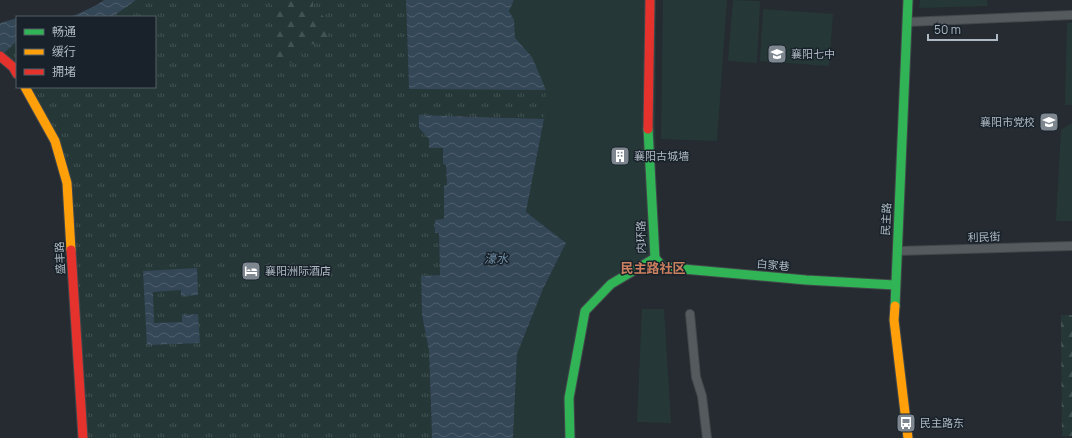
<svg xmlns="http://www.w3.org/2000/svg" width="1072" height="438" font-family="Manrope,'Noto Sans SC',sans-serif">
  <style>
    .grass { fill: url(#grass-tufts) }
    .forest { fill: url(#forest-firs) }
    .green { fill: #253837 }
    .water { fill: url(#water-waves) }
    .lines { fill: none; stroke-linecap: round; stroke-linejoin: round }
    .street-casing { stroke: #42474b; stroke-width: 10 }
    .fast-casing { stroke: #42474b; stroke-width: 11 }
    .slow-casing { stroke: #42474b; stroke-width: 11 }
    .jam-casing { stroke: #42474b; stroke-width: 11 }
    .street { stroke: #555a5f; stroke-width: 8 }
    .fast { stroke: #30b455; stroke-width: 9 }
    .slow { stroke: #ff9f0a; stroke-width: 9 }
    .jam { stroke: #e5322d; stroke-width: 9 }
    .labels { text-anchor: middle; stroke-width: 3; stroke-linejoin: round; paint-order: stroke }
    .poi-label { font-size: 11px; fill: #aeb9c3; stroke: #19222a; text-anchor: start }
    .street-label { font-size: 11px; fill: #aeb9c3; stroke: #19222a }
    .water-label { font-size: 12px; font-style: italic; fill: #708ea5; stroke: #19222a }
    .quarter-label { font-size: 13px; font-weight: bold; fill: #cd805f; stroke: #19222a }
  </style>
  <defs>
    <pattern id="grass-tufts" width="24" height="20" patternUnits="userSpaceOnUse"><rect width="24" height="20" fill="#253837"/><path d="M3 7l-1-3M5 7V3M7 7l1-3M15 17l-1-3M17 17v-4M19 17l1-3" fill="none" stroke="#425352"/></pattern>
    <pattern id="forest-firs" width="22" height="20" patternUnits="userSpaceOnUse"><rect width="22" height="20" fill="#253837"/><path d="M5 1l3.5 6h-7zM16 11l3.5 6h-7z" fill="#425352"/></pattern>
    <pattern id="water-waves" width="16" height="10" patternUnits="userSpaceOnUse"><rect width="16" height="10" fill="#344757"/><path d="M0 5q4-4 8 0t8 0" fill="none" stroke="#4f5f6e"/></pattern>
  </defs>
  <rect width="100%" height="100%" fill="#252b30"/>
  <!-- grass -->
  <g class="grass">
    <path d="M 136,0 L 406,0 L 409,89 L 483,89 L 514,0 L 615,99 L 544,119 L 419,115 L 419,128 L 429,139 L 443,148 L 443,164 L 446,164 L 447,186 L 444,186 L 444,220 L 435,220 L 436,233 L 439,233 L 440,275 L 421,276 L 422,315 L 429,351 L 432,438 L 83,438 L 67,183 L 25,87 L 155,87 L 155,17 L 112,17 Z"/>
    <path d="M 17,41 L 17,74 L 0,56 Z"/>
  </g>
  <!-- forest -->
  <g class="forest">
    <path d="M 271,0 L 313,0 L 313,10 L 316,13 L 320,13 L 326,19 L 327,37 L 324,43 L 311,44 L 304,49 L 297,58 L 289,64 L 279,62 L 274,58 Z"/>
    <path d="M 1061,315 L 1072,315 L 1072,436 L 1062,436 Z"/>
  </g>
  <!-- green -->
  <g class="green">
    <path d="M 514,0 L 656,0 L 655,258 L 585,311 L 570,438 L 513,438 L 517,354 L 543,289 L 566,243 L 526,212 L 544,119 L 546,90 L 532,57 L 515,38 L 514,20 L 509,11 Z"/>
    <path d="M 663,0 L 727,0 L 717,141 L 661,139 Z"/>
    <path d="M 733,0 L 760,1 L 757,63 L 728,61 Z"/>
    <path d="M 920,0 L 987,0 L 988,6 L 919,8 Z"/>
    <path d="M 763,9 L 833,14 L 829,66 L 760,61 Z"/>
    <path d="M 1067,23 L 1072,23 L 1072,105 L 1065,105 Z"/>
    <path d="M 1072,123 L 1072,221 L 1056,221 L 1061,130 Z"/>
    <path d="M 642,309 L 664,309 L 671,423 L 637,422 Z"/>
  </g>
  <!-- water -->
  <g class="water">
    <path d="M 104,0 L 136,0 L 112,17 L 24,17 L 37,16 L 73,16 L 95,6 Z"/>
    <path d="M 406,0 L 514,0 L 509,11 L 514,20 L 515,38 L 532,57 L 546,90 L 409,89 Z"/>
    <path d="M 17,18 L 17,41 L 0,57 L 0,23 Z"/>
    <path d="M 419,115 L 544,119 L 526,212 L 566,243 L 543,289 L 517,354 L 513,438 L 432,438 L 429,351 L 422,315 L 421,276 L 440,275 L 439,233 L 435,233 L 435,220 L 444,219 L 444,186 L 447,185 L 446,165 L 443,164 L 443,148 L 429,148 L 429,139 L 419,128 Z"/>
    <path d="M 197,268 L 198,295 L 181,296 L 181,290 L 153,292 L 154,323 L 182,322 L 182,315 L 198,314 L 200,343 L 147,345 L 143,271 Z"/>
  </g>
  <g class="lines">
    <!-- street casing -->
    <g class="street-casing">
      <g id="street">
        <path d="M 907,22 L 1072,15"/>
        <path d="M 897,251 L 1072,246"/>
        <path d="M 690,314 L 696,377 L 702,396 L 707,438"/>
      </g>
    </g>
    <!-- fast casing -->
    <g class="fast-casing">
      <g id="fast">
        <path d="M 655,258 L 661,265 L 661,267 L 806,280 L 895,285"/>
        <path d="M 895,306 L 908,0"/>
        <path d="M 570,438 L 569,398 L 585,311 L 611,284 L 655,258 L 648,129"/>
      </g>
    </g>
    <!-- slow casing -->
    <g class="slow-casing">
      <g id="slow">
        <path d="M 25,87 L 55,141 L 67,183 L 71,250"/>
        <path d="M 895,306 L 894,320 L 908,438"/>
      </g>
    </g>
    <!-- jam casing -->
    <g class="jam-casing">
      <g id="jam">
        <path d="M 0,56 L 13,67 L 17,74"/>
        <path d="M 648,129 L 650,0"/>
        <path d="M 71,250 L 83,438"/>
      </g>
    </g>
    <!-- street -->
    <use href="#street" class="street"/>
    <!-- fast -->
    <use href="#fast" class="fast"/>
    <!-- slow -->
    <use href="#slow" class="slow"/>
    <!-- jam -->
    <use href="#jam" class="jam"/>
  </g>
  <!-- icons -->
  <defs>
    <g id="school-square" transform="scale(1)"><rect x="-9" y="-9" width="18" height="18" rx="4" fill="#7e8790" stroke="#19222a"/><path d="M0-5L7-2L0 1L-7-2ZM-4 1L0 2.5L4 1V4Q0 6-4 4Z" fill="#fff"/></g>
    <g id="university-square" transform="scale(1)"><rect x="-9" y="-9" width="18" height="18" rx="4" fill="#7e8790" stroke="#19222a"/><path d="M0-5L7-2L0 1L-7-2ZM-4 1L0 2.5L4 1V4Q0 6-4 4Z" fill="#fff"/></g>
    <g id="building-square" transform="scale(1)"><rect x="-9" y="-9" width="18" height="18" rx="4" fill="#7e8790" stroke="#19222a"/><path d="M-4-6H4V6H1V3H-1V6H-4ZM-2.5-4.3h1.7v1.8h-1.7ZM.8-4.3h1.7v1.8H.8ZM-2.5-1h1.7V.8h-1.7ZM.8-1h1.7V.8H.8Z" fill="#fff"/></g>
    <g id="hotel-square" transform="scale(1)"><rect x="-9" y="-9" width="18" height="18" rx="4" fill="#7e8790" stroke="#19222a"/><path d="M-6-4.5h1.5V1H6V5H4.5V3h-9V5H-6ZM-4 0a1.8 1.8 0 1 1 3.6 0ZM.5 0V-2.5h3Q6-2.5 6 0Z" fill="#fff"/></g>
    <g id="bus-square" transform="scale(1)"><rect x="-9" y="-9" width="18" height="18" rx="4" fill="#7e8790" stroke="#19222a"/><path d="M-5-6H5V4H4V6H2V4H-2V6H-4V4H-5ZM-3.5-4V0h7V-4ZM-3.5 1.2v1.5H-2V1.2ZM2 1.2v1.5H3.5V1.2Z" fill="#fff"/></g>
  </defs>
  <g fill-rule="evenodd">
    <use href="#school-square" x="777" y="54"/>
    <use href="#university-square" x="1049" y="122"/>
    <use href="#building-square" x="620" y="156"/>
    <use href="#hotel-square" x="251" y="271"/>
    <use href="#bus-square" x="906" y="423"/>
  </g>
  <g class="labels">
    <!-- poi labels -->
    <g class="poi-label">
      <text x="791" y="58">襄阳七中</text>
      <text x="1035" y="126" text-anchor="end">襄阳市党校</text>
      <text x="634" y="160">襄阳古城墙</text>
      <text x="265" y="275">襄阳洲际酒店</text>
      <text x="920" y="427">民主路东</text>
    </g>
    <!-- street labels -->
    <g class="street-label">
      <text transform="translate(886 219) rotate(-87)" y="4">民主路</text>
      <text transform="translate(641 237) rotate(-91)" y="4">内环路</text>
      <text transform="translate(984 237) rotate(-2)" y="4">利民街</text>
      <text transform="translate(60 258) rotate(-93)" y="4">盛丰路</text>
      <text transform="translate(773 265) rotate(5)" y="4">白家巷</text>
    </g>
    <!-- water labels -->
    <g class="water-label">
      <text x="496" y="263">濠水</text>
    </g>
    <!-- quarter labels -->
    <g class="quarter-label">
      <text x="653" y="273">民主路社区</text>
    </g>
  </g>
  <!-- legend -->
  <rect x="16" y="16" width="140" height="72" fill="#19222a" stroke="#555e67"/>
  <rect x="24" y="29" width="20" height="6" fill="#30b455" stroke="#555e67"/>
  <text x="52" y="36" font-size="12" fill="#aeb9c3">畅通</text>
  <rect x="24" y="49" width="20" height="6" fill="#ff9f0a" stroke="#555e67"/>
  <text x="52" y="56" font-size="12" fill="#aeb9c3">缓行</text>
  <rect x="24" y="69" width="20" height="6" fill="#e5322d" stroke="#555e67"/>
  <text x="52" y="76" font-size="12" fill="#aeb9c3">拥堵</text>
  <!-- scale -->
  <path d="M928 34v6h69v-6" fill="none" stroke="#aeb9c3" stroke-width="2"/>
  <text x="934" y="34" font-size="12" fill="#aeb9c3" stroke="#19222a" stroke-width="3" paint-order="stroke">50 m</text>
</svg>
